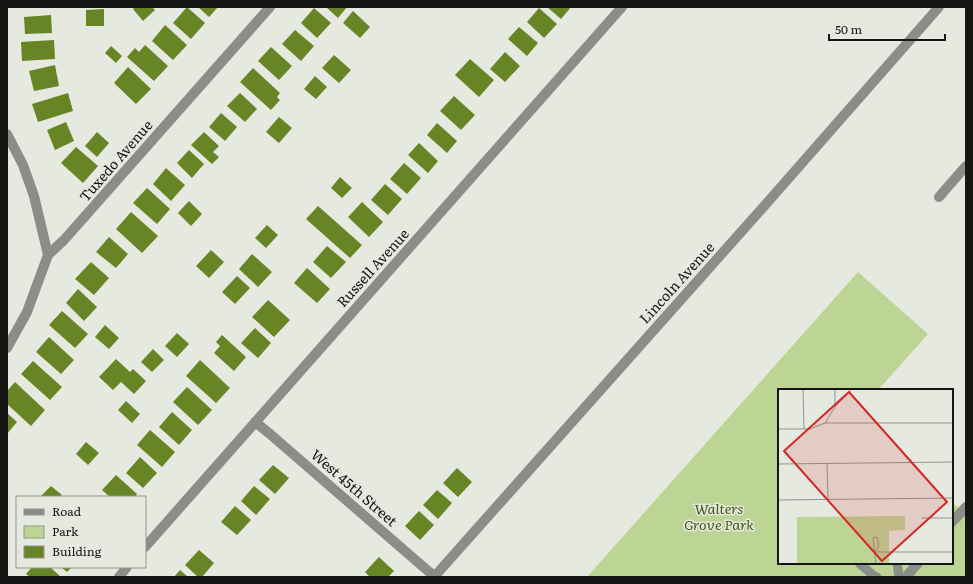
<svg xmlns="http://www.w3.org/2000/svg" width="973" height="584" font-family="Literata,serif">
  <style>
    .green { fill: #bcd595 }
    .building { fill: #678524 }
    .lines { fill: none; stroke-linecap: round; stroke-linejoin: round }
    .lane { stroke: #8b8d89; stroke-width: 9 }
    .street { stroke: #8b8d89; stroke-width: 10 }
    .labels { text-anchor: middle; stroke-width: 3; stroke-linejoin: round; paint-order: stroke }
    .street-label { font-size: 14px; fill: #151613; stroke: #e5e9df }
    .park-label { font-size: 14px; font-style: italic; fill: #425713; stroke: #e5e9df }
    .inset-road { fill: none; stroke: #92958d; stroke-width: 1 }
    .view { fill: #d62828; fill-opacity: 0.15; stroke: #d62828; stroke-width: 2 }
    .inset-edge { fill: none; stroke: #151613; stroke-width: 2 }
  </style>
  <rect width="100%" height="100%" fill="#e5e9df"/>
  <!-- green -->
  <path class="green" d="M 858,272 L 928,334 L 878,390 L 779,390 L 779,563 L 952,563 L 952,502 L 966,514 L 966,577 L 587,577 Z"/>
  <!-- building -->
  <g class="building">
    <path d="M 135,7 L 152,7 L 155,10 L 143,21 L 133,9 Z"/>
    <path d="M 187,7 L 205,23 L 191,39 L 173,23 Z"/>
    <path d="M 198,7 L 218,7 L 209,17 Z"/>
    <path d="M 326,7 L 347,7 L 338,18 Z"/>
    <path d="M 547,7 L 571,7 L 561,19 Z"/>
    <path d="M 314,8 L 331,23 L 317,38 L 301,23 Z"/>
    <path d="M 539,8 L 557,24 L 544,38 L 527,22 Z"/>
    <path d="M 104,9 L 104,26 L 86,26 L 86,10 Z"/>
    <path d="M 353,11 L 370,27 L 360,38 L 343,23 Z"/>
    <path d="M 51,15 L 52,33 L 25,34 L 24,17 Z"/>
    <path d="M 165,25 L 187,45 L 173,60 L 152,41 Z"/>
    <path d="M 519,27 L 538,43 L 527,56 L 508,39 Z"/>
    <path d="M 295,30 L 314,46 L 301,61 L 282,44 Z"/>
    <path d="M 54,40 L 55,59 L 22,61 L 21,42 Z"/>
    <path d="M 145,45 L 168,66 L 154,81 L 127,57 L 135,48 L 139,52 Z"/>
    <path d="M 111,46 L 122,56 L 116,63 L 105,53 Z"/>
    <path d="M 271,47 L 292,66 L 279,80 L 258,61 Z"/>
    <path d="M 505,52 L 520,66 L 505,82 L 490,69 Z"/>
    <path d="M 334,55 L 351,70 L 339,83 L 322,68 Z"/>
    <path d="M 470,59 L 494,80 L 479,97 L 455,75 Z"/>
    <path d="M 55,65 L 59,86 L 34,91 L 29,71 Z"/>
    <path d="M 128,67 L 151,89 L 136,104 L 114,83 Z"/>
    <path d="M 253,68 L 280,93 L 277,97 L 280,100 L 271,110 L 240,82 Z"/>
    <path d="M 315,76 L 327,87 L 316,99 L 304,89 Z"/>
    <path d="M 68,93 L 73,111 L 38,122 L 32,104 Z"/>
    <path d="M 240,93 L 257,109 L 245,122 L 227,106 Z"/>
    <path d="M 454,96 L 475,115 L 461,130 L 440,111 Z"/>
    <path d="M 221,113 L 237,127 L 225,141 L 209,127 Z"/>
    <path d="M 279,117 L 292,128 L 279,143 L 266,132 Z"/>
    <path d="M 66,122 L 74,141 L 55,150 L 47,130 Z"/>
    <path d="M 437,123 L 457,141 L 447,153 L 427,135 Z"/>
    <path d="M 97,132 L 109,143 L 97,157 L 85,146 Z"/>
    <path d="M 204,132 L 219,146 L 213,152 L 219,157 L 212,164 L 191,145 Z"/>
    <path d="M 419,143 L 438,161 L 428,173 L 408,155 Z"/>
    <path d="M 76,147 L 98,166 L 83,183 L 61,163 Z"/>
    <path d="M 189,150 L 204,164 L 192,178 L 177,163 Z"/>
    <path d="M 404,163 L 421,178 L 407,194 L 390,179 Z"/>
    <path d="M 166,168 L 185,185 L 171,201 L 153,184 Z"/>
    <path d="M 340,177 L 352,188 L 342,198 L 331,188 Z"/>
    <path d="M 385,184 L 402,199 L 388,215 L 371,200 Z"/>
    <path d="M 147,188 L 170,209 L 157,224 L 133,203 Z"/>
    <path d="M 189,201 L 202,214 L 191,226 L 178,213 Z"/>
    <path d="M 362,202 L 383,222 L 369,237 L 348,217 Z"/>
    <path d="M 318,206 L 362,245 L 350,258 L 306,219 Z"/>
    <path d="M 131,212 L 158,236 L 142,253 L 116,229 Z"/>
    <path d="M 267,225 L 278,235 L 266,248 L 255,238 Z"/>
    <path d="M 109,237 L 128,254 L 116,268 L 96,252 Z"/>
    <path d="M 327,246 L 346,262 L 331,278 L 313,262 Z"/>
    <path d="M 211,250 L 224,262 L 209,278 L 196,266 Z"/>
    <path d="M 252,254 L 272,272 L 258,287 L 239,269 Z"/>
    <path d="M 91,262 L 109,278 L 94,295 L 75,279 Z"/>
    <path d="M 307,268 L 330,289 L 317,303 L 294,283 Z"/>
    <path d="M 237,276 L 250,288 L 235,304 L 222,292 Z"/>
    <path d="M 78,289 L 97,307 L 84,321 L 66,303 Z"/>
    <path d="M 268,300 L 290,320 L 274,337 L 252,317 Z"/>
    <path d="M 62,311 L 88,334 L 75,348 L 49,325 Z"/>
    <path d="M 105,325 L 119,338 L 109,349 L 95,337 Z"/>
    <path d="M 255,328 L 271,343 L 258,358 L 241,343 Z"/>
    <path d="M 177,333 L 189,344 L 177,357 L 165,346 Z"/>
    <path d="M 222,335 L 246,357 L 234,371 L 214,353 L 220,346 L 216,342 Z"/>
    <path d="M 49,337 L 74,360 L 61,374 L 36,352 Z"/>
    <path d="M 153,349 L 164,360 L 152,372 L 141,362 Z"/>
    <path d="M 116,359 L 130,372 L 133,369 L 146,381 L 134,394 L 121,382 L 113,390 L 99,377 Z"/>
    <path d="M 200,360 L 230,388 L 216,403 L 186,376 Z"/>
    <path d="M 33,361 L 62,387 L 50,400 L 21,374 Z"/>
    <path d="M 15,382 L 45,410 L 31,426 L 7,404 L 7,391 Z"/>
    <path d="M 187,387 L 212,410 L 198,425 L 173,402 Z"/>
    <path d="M 126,401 L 140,414 L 132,423 L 118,410 Z"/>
    <path d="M 172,412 L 192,430 L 179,445 L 159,427 Z"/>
    <path d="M 7,413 L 17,422 L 7,434 Z"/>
    <path d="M 150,430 L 175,452 L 162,467 L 137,445 Z"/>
    <path d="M 86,442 L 99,453 L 88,465 L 76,454 Z"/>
    <path d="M 140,457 L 157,473 L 143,488 L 126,473 Z"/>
    <path d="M 273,465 L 289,478 L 275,494 L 259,480 Z"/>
    <path d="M 457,468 L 472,482 L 458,497 L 443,483 Z"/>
    <path d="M 116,475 L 137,494 L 135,497 L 110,497 L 102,490 Z"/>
    <path d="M 51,486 L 62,495 L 60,497 L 40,497 Z"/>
    <path d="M 254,486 L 270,499 L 256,515 L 241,501 Z"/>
    <path d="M 437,490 L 452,503 L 438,519 L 423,505 Z"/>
    <path d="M 235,506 L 251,520 L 237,535 L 221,522 Z"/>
    <path d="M 419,511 L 434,525 L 420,540 L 405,526 Z"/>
    <path d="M 199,550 L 214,563 L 202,577 L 198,577 L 185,565 Z"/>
    <path d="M 379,557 L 394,571 L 388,577 L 370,577 L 365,572 Z"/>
    <path d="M 32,567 L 50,567 L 61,577 L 30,577 L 26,574 Z"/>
    <path d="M 61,567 L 72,567 L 67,572 Z"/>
    <path d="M 180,570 L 188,577 L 174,577 Z"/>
  </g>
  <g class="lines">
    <!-- lane -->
    <g class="lane">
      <path d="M 859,563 L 874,576 L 877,577"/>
      <path d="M 897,563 L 899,577"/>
    </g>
    <!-- street -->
    <g class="street">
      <path d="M 7,134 L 23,165 L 34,196 L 48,255"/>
      <path d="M 939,197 L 966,166"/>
      <path d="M 7,348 L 27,312 L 48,255 L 64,240 L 270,7"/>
      <path d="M 255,422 L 270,434 L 435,577"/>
      <path d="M 952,522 L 966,507"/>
      <path d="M 145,547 L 622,7"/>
      <path d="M 119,577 L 127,567"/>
      <path d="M 434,577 L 766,204 L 939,7"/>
      <path d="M 906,577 L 918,563"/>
    </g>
  </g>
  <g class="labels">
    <!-- street labels -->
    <g class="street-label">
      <text transform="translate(116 161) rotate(-49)" y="5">Tuxedo Avenue</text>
      <text transform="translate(373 268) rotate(-48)" y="5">Russell Avenue</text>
      <text transform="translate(677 283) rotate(-48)" y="5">Lincoln Avenue</text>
      <text transform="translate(354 488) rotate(41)" y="5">West 45th Street</text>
    </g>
    <!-- park labels -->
    <g class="park-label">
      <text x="719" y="514">Walters<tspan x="719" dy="16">Grove Park</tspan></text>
    </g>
  </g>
  <!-- overview -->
  <g transform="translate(778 389)">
    <rect width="175" height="175" fill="#e5e9df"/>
    <path d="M 127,127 L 127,141 L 111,142 L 111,175 L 19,175 L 19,128 Z" fill="#bcd595"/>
    <path class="inset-road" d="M 25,0 L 26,40M 57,0 L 57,17M 47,34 L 57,18 L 74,0M 0,40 L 32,40 L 47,34 L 175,34M 0,75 L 175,73M 49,75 L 50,110M 0,111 L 175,109M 144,129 L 175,129M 96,163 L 175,163M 96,163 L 101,158 L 99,148 L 95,149 L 98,175"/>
    <path class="view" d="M 71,3 L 169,113 L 104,172 L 6,62 Z"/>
    <rect width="175" height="175" class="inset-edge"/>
  </g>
  <!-- border -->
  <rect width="973" height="584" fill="none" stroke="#151613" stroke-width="16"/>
  <!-- legend -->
  <rect x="16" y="496" width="130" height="72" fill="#e5e9df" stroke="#92958d"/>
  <rect x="24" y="509" width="20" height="6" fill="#8b8d89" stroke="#92958d"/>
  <text x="52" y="516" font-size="12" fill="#151613">Road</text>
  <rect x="24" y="526" width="20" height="12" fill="#bcd595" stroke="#92958d"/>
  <text x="52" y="536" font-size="12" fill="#151613">Park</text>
  <rect x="24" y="546" width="20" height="12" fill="#678524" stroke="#92958d"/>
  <text x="52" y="556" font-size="12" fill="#151613">Building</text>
  <!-- scale -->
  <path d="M829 34v6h116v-6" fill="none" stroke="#151613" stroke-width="2"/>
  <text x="835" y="34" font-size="12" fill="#151613" stroke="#e5e9df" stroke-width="3" paint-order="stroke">50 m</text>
</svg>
